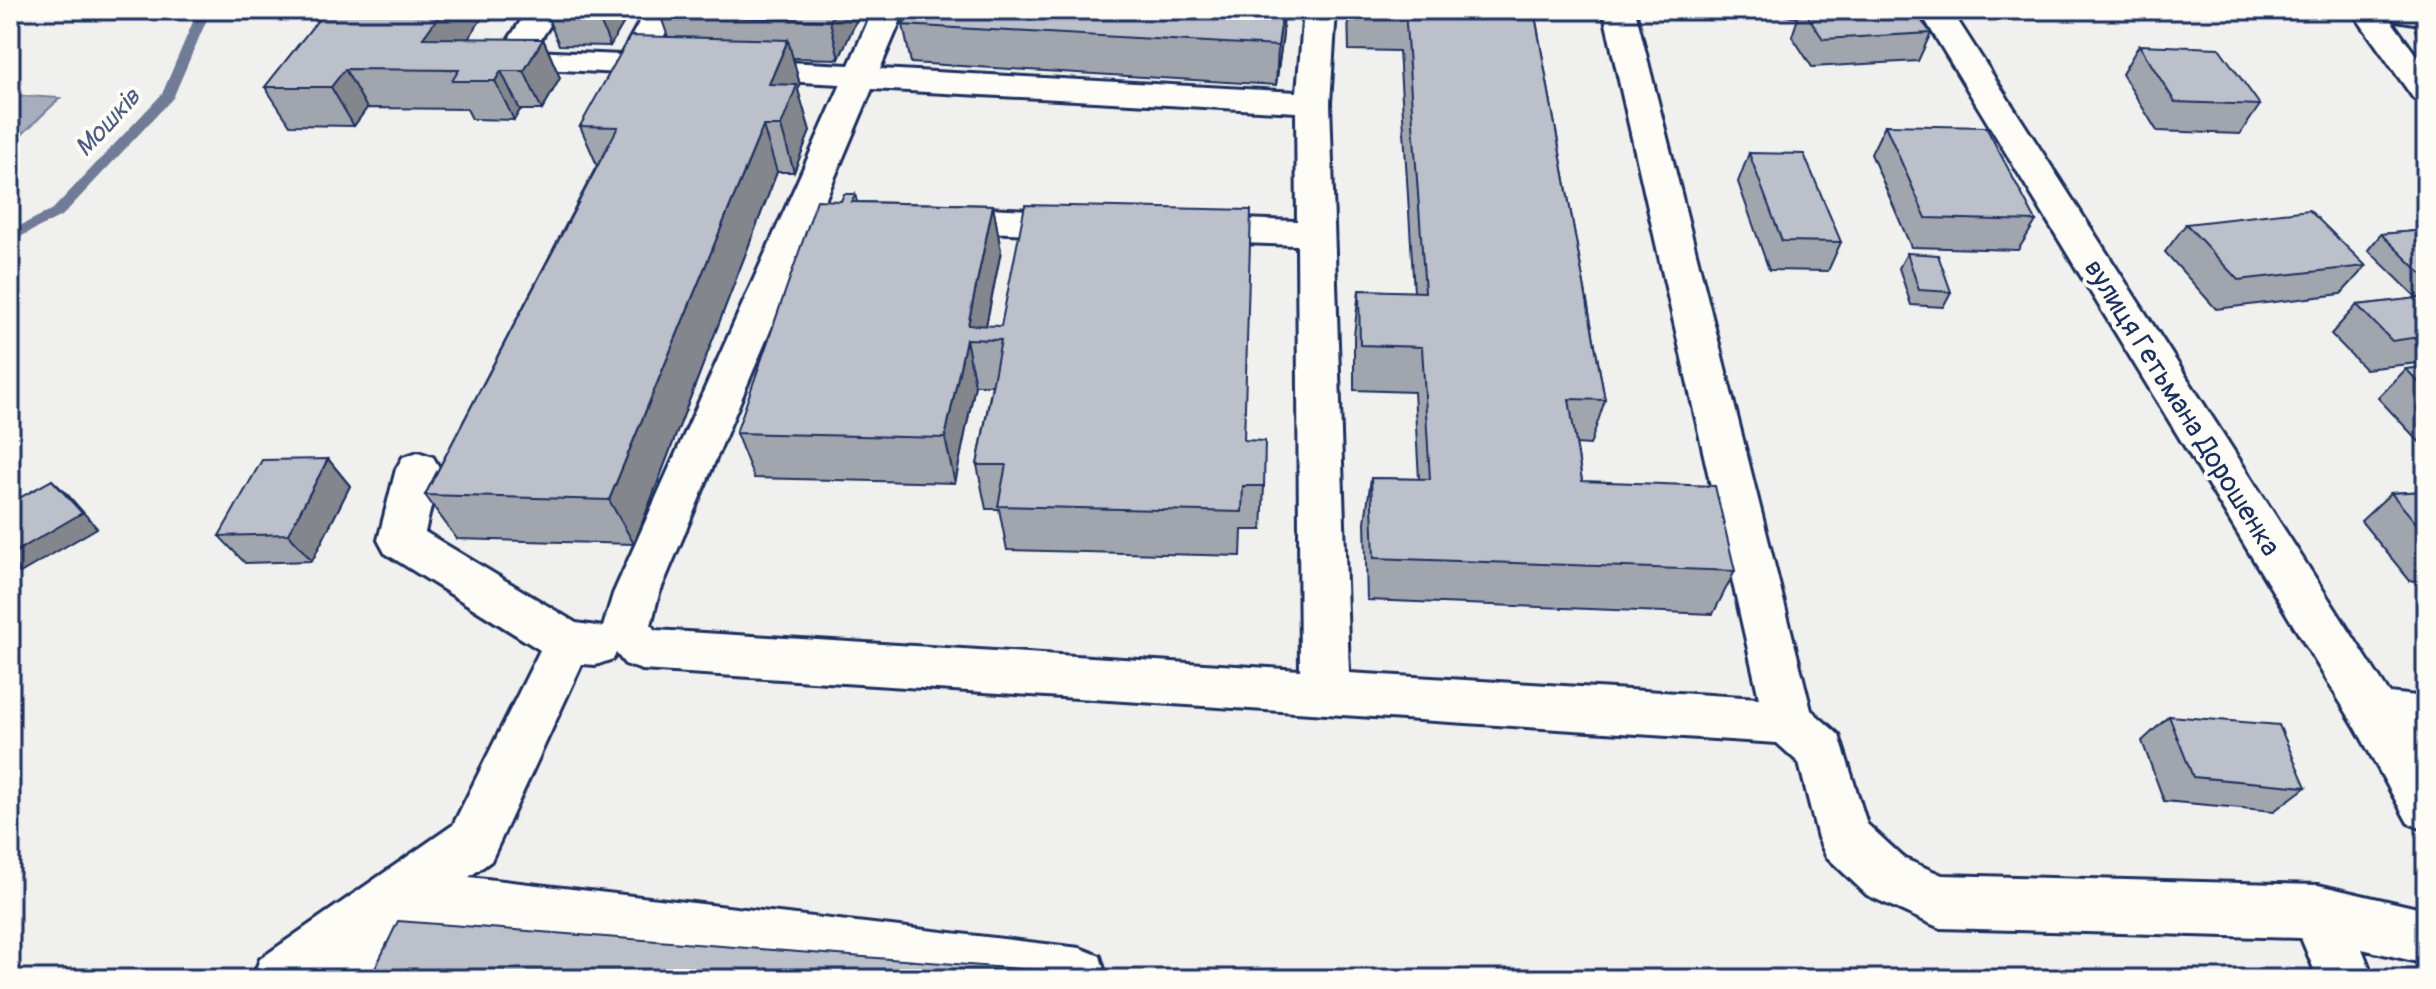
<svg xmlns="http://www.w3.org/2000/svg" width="2436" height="989" font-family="Pangolin,sans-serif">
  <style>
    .water { fill: #a7adbd; stroke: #6f7b97; stroke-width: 2 }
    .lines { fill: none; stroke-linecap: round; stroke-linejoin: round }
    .stream { fill: #6f7b97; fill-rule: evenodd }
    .minor-casing { stroke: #1b2f5e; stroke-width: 6 }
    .minor { fill: #fdfcf7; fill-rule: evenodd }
    .wall { fill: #a1a5ae; stroke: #1b2f5e; stroke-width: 2 }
    .shaded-wall { fill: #83868d; stroke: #1b2f5e; stroke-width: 2 }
    .building { fill: #bbc0ca; stroke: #1b2f5e; stroke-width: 2 }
    .labels { text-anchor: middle; stroke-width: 8; stroke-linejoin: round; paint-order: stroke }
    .far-water-label { font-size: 26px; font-style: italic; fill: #4c5b7f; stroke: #fdfcf7 }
    .street-label { font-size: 28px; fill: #1b2f5e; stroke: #fdfcf7 }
  </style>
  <rect width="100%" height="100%" fill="#f0f0ee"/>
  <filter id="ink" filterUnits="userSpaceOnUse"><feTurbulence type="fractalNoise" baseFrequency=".0125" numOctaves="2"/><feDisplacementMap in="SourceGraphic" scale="16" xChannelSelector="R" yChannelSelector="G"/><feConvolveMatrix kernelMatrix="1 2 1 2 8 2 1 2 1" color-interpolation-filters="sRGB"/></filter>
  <g filter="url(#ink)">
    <!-- water -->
    <path class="water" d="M 10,95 L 60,98 L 10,146 Z"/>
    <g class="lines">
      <!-- stream -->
      <path class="stream" d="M 198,10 L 211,10 L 173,98 L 63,215 L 10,242 L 10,231 L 53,209 L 162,94 Z"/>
      <!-- minor casing -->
      <g class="minor-casing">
        <g id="minor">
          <path d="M 528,10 L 560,10 L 533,51 L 621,55 L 646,10 L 678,10 L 653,56 L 849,65 L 873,10 L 905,10 L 880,69 L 1297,92 L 1304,10 L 1336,10 L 1330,103 L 1349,673 L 1759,698 L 1603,10 L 1635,10 L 1811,710 L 1839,735 L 1867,824 L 1905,859 L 1942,875 L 2318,885 L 2426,910 L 2426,964 L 2362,949 L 2374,979 L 2318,979 L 2301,938 L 1940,928 L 1867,895 L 1826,856 L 1818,838 L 1799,763 L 1777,743 L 642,670 L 625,664 L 616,653 L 613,659 L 596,665 L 582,664 L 491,861 L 469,877 L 1080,948 L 1100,956 L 1107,979 L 871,979 L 413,923 L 387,979 L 252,979 L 260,959 L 453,825 L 540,650 L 385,553 L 378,540 L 396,469 L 403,457 L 418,452 L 433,457 L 440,469 L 425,532 L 576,623 L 603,627 L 613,594 L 841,84 L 500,67 L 495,60 ZM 872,89 L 1296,112 L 1297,221 L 1190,217 L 1177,220 L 1172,229 L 1177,238 L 1190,241 L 1297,245 L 1300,670 L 655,630 L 651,625 L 659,594 Z"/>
          <path d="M 1919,10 L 1951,10 L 2389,693 L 2426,697 L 2426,741 L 2416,740 L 2426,757 L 2426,830 L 2408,823 L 2356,728 Z"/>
          <path d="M 2351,10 L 2426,10 L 2426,25 L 2390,19 L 2426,69 L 2426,102 L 2414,99 Z"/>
          <path d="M 935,206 L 1082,212 L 1095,216 L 1100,224 L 1095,232 L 1082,236 L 935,230 L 922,226 L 917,218 L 922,210 Z"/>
        </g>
      </g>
      <!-- minor -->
      <use href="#minor" class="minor"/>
    </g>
    <!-- wall -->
    <g class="wall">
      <path d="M 326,10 L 487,10 L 468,39 L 543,39 L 560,78 L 542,110 L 520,110 L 514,120 L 472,119 L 467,109 L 367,108 L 354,126 L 290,125 L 265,87 Z"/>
      <path d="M 551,10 L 631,10 L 610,46 L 559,45 L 547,16 Z"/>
      <path d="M 861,10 L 839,59 L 793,58 L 800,85 L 798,90 L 810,131 L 794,172 L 777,172 L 634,544 L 457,539 L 425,495 L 597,165 L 580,126 L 668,37 L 660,14 Z"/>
      <path d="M 1348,10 L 1534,10 L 1605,400 L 1590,445 L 1576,444 L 1582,481 L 1735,571 L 1713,614 L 1367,600 L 1365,522 L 1371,478 L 1419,479 L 1414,392 L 1354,390 L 1354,336 L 1359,290 L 1414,292 L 1399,51 L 1349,50 Z"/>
      <path d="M 1772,10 L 1913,10 L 1931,33 L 1918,61 L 1812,67 L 1792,36 L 1798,18 L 1772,14 Z"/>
      <path d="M 2426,15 L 2426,47 L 2415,30 Z"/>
      <path d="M 903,25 L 1283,34 L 1276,85 L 911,63 Z"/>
      <path d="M 2139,45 L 2260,105 L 2240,134 L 2157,131 L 2122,74 Z"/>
      <path d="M 1885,125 L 2036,221 L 2018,250 L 1911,247 L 1871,154 Z"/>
      <path d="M 1749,153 L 1841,242 L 1828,271 L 1769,270 L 1738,182 Z"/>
      <path d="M 855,194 L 857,202 L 993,205 L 1001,251 L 986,326 L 1244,440 L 1264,486 L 1262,530 L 1242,530 L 1241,556 L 1007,550 L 999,509 L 986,509 L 977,465 L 992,385 L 975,385 L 955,483 L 754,478 L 736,433 Z"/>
      <path d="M 2186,224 L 2366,266 L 2341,294 L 2216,309 L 2165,252 Z"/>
      <path d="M 2426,230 L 2426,362 L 2365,369 L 2331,334 L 2357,305 L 2413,299 L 2416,295 L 2414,295 L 2368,250 L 2381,234 Z"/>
      <path d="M 1907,253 L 1951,292 L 1943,307 L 1911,305 L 1899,268 Z"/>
      <path d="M 2426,367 L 2426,449 L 2378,398 L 2406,369 Z"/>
      <path d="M 328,459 L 350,486 L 312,561 L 245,563 L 219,536 Z"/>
      <path d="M 2426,491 L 2426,580 L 2410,581 L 2361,521 L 2391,493 Z"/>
      <path d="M 2169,716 L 2306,787 L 2274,811 L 2164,801 L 2142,741 Z"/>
    </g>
    <!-- shaded-wall -->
    <g class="shaded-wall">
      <path d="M 443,10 L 487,10 L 448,70 L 423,38 Z"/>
      <path d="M 604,10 L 631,10 L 610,46 L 599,18 Z"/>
      <path d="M 835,10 L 861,10 L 839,59 L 830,21 Z"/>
      <path d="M 1283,10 L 1284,10 L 1283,34 L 1276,85 L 1278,46 Z"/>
      <path d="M 543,39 L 560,78 L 542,110 L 524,71 Z"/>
      <path d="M 788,40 L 800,85 L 798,90 L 810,131 L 794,172 L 769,84 Z"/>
      <path d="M 345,69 L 367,108 L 354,126 L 331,87 Z"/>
      <path d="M 501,71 L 520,110 L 514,120 L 495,81 Z"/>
      <path d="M 763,126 L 777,172 L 634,544 L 609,500 Z"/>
      <path d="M 993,205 L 1001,251 L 983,340 L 968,325 Z"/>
      <path d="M 966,339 L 975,385 L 955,483 L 945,438 Z"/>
      <path d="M 328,459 L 350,486 L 312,561 L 288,534 Z"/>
      <path d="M 52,480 L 68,495 L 97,528 L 20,573 L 10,564 L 10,555 Z"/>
    </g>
    <!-- building -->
    <g class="building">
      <path d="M 326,10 L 443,10 L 423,38 L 543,39 L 524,71 L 501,71 L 495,81 L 452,81 L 459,70 L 345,69 L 331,87 L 265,87 Z"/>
      <path d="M 551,10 L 604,10 L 599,18 L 547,16 Z"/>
      <path d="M 662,10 L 835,10 L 830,21 L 660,14 Z"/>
      <path d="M 910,10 L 1283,10 L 1278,46 L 903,25 Z"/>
      <path d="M 1405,10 L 1534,10 L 1605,400 L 1569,399 L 1582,481 L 1715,486 L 1735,571 L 1374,558 L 1371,478 L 1430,479 L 1422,347 L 1360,345 L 1359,290 L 1425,292 Z"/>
      <path d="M 1804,10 L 1913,10 L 1931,33 L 1823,39 Z"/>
      <path d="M 630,36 L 788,40 L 769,84 L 797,85 L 781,126 L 763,126 L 609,500 L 425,495 L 618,127 L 580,126 Z"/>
      <path d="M 2139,45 L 2219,48 L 2260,105 L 2175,102 Z"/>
      <path d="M 1885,125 L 1986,127 L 2036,221 L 1926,218 Z"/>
      <path d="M 1749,153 L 1804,154 L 1841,242 L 1782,241 Z"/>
      <path d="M 844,194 L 855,194 L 852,202 L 993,205 L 968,325 L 1001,326 L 1025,205 L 1251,210 L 1244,440 L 1265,441 L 1264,486 L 1243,486 L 1242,512 L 998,506 L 1006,465 L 977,465 L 1001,340 L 966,339 L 945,438 L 736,433 L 817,200 L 841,201 Z"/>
      <path d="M 2309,210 L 2366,266 L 2238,280 L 2186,224 Z"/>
      <path d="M 2426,230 L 2426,278 L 2381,234 Z"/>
      <path d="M 1907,253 L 1938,255 L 1951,292 L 1919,290 Z"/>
      <path d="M 2426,297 L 2426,336 L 2392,341 L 2357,305 Z"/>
      <path d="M 2426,367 L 2426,390 L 2406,369 Z"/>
      <path d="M 328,459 L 288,534 L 219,536 L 262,460 Z"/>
      <path d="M 52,480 L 82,513 L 10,555 L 10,503 Z"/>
      <path d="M 2426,491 L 2426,535 L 2391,493 Z"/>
      <path d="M 2169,716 L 2279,725 L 2306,787 L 2193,777 Z"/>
      <path d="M 398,921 L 1149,979 L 370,979 Z"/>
    </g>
  </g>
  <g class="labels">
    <!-- far-water labels -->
    <g class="far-water-label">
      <text transform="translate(107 122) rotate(-47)" y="9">Мошків</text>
    </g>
    <!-- street labels -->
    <g class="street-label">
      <text transform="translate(2183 407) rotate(58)" y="10">вулиця Гетьмана Дорошенка</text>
    </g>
  </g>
  <!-- margin -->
  <rect width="2436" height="989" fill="none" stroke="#fdfcf7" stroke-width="40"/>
  <rect x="20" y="20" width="2396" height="949" fill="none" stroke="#1b2f5e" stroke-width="3" filter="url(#ink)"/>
</svg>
